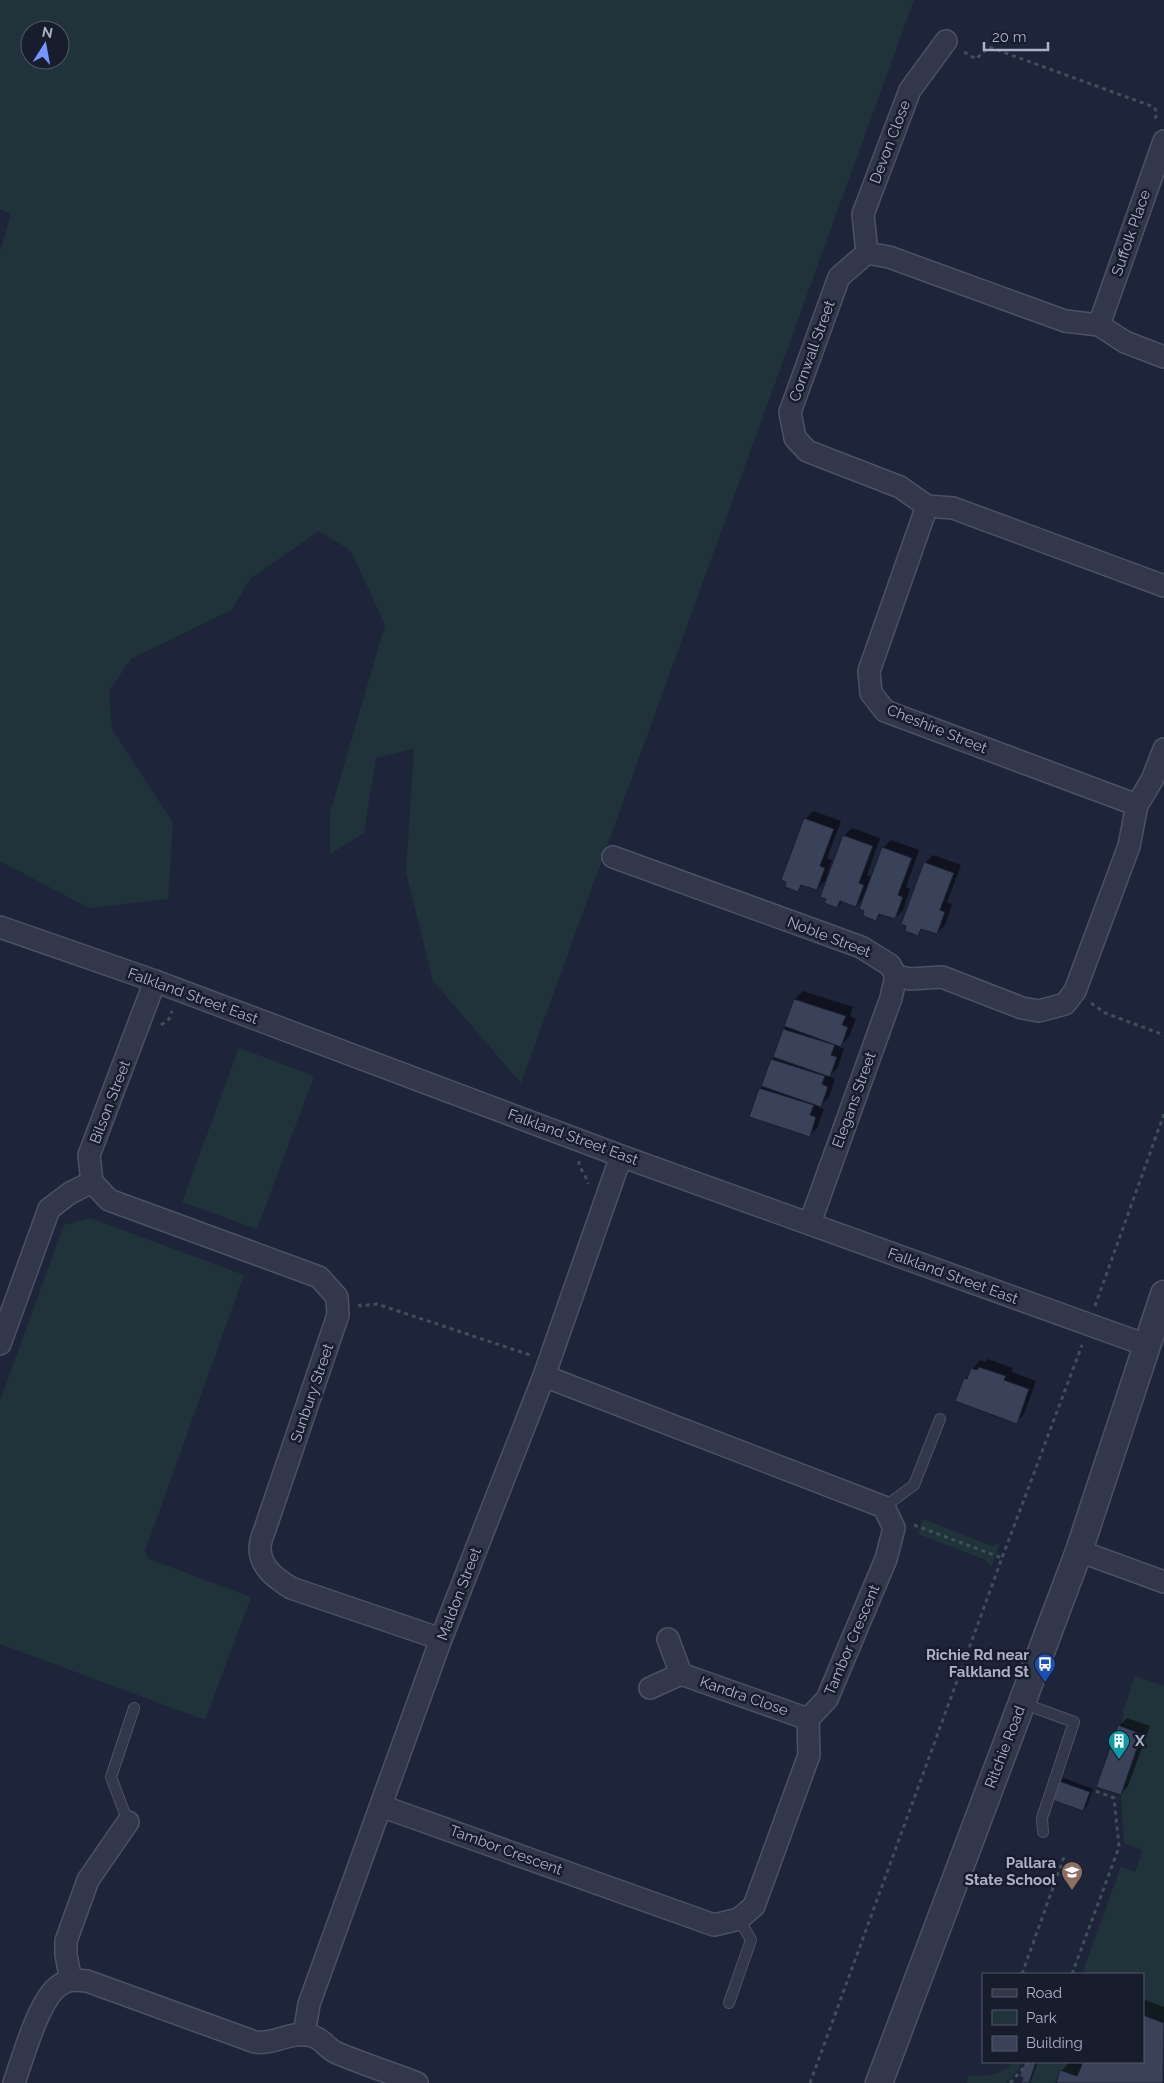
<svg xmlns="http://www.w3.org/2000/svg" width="1164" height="2083" font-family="Raleway,sans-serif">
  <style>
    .green { fill: #20333b; fill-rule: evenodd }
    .shadow { fill: #0007 }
    .building { fill: #3a425a; stroke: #191f30 }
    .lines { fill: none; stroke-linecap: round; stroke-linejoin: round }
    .service-casing { stroke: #4c5265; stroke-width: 12 }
    .minor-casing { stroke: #4c5265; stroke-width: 24 }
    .tertiary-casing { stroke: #4c5265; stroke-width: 29 }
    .path { stroke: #3e5058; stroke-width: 3; stroke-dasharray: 4 4; stroke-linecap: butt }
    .service { stroke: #32374a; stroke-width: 10 }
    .minor { stroke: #32374a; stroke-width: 21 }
    .tertiary { stroke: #32374a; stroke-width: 26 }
    .labels { text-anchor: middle; stroke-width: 5; stroke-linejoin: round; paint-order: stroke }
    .street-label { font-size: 15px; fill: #acb1c7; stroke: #181d2e }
    .poi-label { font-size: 15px; font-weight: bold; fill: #acb1c7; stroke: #181d2e; text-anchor: end }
  </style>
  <rect width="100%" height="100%" fill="#1e253a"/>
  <!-- green -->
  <g class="green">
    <path d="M 0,0 L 914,0 L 521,1083 L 433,981 L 406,872 L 414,749 L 376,758 L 364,833 L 330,854 L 330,813 L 385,625 L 351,551 L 319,531 L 251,578 L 231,610 L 131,659 L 109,691 L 112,729 L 173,823 L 168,899 L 89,908 L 0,861 L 0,252 L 11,214 L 0,209 ZM 30,30 L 60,30 L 60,60 L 30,60 Z"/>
    <path d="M 239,1048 L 314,1076 L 257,1229 L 182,1202 Z"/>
    <path d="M 90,1218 L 244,1275 L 145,1551 L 149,1559 L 251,1597 L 205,1720 L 0,1644 L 0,1401 L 64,1225 Z"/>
    <path d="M 923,1519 L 992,1546 L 1000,1543 L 991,1567 L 986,1560 L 918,1534 Z"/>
    <path d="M 1135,1676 L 1164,1686 L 1164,2023 L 1143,2015 L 1143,1974 L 1082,1974 L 1121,1867 L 1135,1872 L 1143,1850 L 1124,1843 L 1121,1795 L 1143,1733 L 1121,1724 L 1124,1713 L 1123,1712 Z"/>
    <path d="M 1013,2062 L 1022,2062 L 1018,2070 L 1006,2083 L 967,2083 L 969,2075 C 986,2078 1001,2075 1013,2062 Z"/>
    <path d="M 1036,2062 L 1083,2062 L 1077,2076 L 1061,2070 L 1056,2083 L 1029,2083 Z"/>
  </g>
  <!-- shadow -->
  <g class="shadow">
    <path d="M 813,811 L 841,821 L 827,858 L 832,860 L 825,881 L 817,889 L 804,884 L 798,890 L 805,819 Z"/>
    <path d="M 852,828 L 880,838 L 867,875 L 872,877 L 883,848 L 891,840 L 919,850 L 906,887 L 910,889 L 903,910 L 895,918 L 882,913 L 876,919 L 865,896 L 856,906 L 843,901 L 837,907 L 844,836 Z"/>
    <path d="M 933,855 L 961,865 L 947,902 L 952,904 L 945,925 L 937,933 L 924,928 L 918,934 L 925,863 Z"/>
    <path d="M 803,991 L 853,1007 L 850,1016 L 856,1019 L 849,1037 L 839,1047 L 844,1049 L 838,1067 L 829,1076 L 835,1079 L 829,1097 L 821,1105 L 819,1105 L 818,1107 L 824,1109 L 817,1128 L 809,1136 L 760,1089 L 764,1085 L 772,1060 L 775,1056 L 795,999 Z"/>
    <path d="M 988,1359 L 1013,1368 L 1012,1372 L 1036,1381 L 1024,1414 L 1016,1422 L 965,1378 L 980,1360 L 985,1362 Z"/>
    <path d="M 1127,1718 L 1150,1726 L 1128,1786 L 1120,1794 L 1119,1726 Z"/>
    <path d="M 1064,1778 L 1093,1789 L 1087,1806 L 1083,1810 L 1060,1782 Z"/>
    <path d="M 1143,1999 L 1164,2007 L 1164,2083 L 1057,2083 L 1061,2071 L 1070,2062 L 1143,2062 Z"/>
    <path d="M 1026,2062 L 1038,2062 L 1030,2083 L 1023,2083 L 1025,2077 L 1021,2076 Z"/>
  </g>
  <!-- building -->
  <g class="building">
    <path d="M 804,818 L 834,829 L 820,866 L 825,868 L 817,890 L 801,885 L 798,892 L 785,887 L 786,882 L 781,880 Z"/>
    <path d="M 843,835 L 873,846 L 859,883 L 864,885 L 856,907 L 840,901 L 837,908 L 824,903 L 826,899 L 820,897 Z"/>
    <path d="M 882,847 L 912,858 L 898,895 L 903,897 L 895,919 L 879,914 L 876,921 L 863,916 L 864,911 L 859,909 Z"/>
    <path d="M 924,862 L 954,873 L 940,910 L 945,912 L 937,934 L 921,929 L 918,936 L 905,931 L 906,926 L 901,924 Z"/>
    <path d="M 794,999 L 846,1016 L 842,1025 L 848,1027 L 841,1047 L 784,1026 Z"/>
    <path d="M 783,1029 L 835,1045 L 831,1055 L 837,1057 L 830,1077 L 773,1057 Z"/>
    <path d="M 771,1059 L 825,1076 L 822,1084 L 828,1087 L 821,1107 L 761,1086 Z"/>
    <path d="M 759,1088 L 814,1105 L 810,1115 L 816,1117 L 810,1137 L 749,1117 Z"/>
    <path d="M 979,1367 L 1006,1376 L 1004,1380 L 1029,1389 L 1017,1424 L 955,1401 L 964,1378 L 967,1379 L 971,1368 L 977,1370 Z"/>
    <path d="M 1118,1725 L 1142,1734 L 1121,1795 L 1096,1787 Z"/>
    <path d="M 1059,1781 L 1090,1792 L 1083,1811 L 1052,1800 Z"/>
    <path d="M 1143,2015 L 1164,2023 L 1163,2083 L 1056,2083 L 1060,2070 L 1077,2076 L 1083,2062 L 1143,2062 Z"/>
    <path d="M 1025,2062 L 1036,2062 L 1029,2083 L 1021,2083 L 1023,2078 L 1019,2076 Z"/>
  </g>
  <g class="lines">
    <!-- service casing -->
    <g class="service-casing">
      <g id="service">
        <path d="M 884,1507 L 914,1485 L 940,1419"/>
        <path d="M 1022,1703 L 1074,1722 L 1042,1818 L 1043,1832"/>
        <path d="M 128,1822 L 111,1777 L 134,1708"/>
        <path d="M 729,2003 L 751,1940 L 739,1919"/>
      </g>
    </g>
    <!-- minor casing -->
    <g class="minor-casing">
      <g id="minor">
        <path d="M 867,253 L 863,214 L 910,90 L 946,41"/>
        <path d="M 1099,325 L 1164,141"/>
        <path d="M 1164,357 L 1125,342 L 1099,325 L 1065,321 L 889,257 L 867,253 L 839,277 L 790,412 L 795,438 L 807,451 L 900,487 L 927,506 L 953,508 L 1164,586"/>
        <path d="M 927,506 L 869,671 L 871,693 L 885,711 L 1137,805"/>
        <path d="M 613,857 L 861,947 L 890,965 L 896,976"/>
        <path d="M 0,927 L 155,981 L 621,1156 L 1146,1345"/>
        <path d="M 896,976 L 910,979 L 942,977 L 1022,1008 L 1039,1011 L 1065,1004 L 1075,991 L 1129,846 L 1137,805 L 1152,780 L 1164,749"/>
        <path d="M 92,1182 L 109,1200 L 319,1277 L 337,1297 L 338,1315 L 265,1529 C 263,1534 260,1542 260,1548 C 260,1568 277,1579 291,1588 L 441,1639"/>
        <path d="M 810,1223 L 891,998 L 896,976"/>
        <path d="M 0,1344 L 49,1209 L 70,1193 L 92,1182 L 89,1155 L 155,981"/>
        <path d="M 1079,1551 L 1164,1582"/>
        <path d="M 668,1639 L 681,1674 L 808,1719"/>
        <path d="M 650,1688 L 681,1674"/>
        <path d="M 381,1806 L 714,1925 L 739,1919 L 754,1906 L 809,1755 L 808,1719 L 827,1699 L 886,1559 L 894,1528 L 884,1507 L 544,1376"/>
        <path d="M 71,1980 L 66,1955 L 66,1941 L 88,1880 L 128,1822"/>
        <path d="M 304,2035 L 309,2004 L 441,1639 L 544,1376 L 621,1156"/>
        <path d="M 14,2083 C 23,2058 39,1998 60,1985 C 68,1979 77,1980 87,1981 L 255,2042 C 274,2045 292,2030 312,2036 C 323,2039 327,2049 337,2053 C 363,2064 391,2073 417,2083"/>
      </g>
    </g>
    <!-- tertiary casing -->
    <g class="tertiary-casing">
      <path id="tertiary" d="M 879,2083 L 1079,1551 L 1164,1294"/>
    </g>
    <!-- path -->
    <g class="path">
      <path d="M 964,52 L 976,59 L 989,47 L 1154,107 L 1157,113 L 1154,122"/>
      <path d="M 1091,1003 L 1105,1013 L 1164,1035"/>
      <path d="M 161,1025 L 169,1019 L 172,1011"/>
      <path d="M 579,1161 L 579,1166 L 585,1175 L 588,1184"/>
      <path d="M 359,1304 L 360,1306 L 377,1304 L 530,1355"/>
      <path d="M 1095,1306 L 1164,1114"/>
      <path d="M 914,1525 L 1002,1558"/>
      <path d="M 1022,1974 L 1065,1854"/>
      <path d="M 1072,1974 L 1119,1847 L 1114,1798 L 1093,1790"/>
      <path d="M 810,2083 L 1002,1558 L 1082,1345"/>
      <path d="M 1010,2083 L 1029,2062"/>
    </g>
    <!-- service -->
    <use href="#service" class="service"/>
    <!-- minor -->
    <use href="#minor" class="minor"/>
    <!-- tertiary -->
    <use href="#tertiary" class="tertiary"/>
  </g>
  <!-- icons -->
  <defs>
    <g id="bus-pin" transform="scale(1.125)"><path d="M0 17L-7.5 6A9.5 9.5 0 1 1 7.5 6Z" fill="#1a4fb4" stroke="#181d2e"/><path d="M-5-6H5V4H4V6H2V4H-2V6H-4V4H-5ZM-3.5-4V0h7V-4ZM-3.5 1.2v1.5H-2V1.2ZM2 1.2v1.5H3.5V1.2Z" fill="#fff"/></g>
    <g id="building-pin" transform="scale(1.125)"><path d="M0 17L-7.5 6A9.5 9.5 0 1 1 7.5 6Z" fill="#0f9aa8" stroke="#181d2e"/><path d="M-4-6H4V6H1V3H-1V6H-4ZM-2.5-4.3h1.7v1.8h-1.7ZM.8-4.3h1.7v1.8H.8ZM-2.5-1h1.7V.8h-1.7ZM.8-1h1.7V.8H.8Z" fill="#fff"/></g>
    <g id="school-pin" transform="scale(1.125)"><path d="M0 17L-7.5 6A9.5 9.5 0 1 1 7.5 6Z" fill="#8d6e63" stroke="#181d2e"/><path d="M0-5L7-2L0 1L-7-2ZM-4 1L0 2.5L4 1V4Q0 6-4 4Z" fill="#fff"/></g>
  </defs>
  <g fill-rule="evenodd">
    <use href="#bus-pin" x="1045" y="1664"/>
    <use href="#building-pin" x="1119" y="1741"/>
    <use href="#school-pin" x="1072" y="1872"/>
  </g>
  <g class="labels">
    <!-- street labels -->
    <g class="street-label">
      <text transform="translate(890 142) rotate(-69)" y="5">Devon Close</text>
      <text transform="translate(1131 233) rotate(-71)" y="5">Suffolk Place</text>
      <text transform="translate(812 351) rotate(-70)" y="5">Cornwall Street</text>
      <text transform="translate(937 729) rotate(22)" y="5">Cheshire Street</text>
      <text transform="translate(829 937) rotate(21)" y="5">Noble Street</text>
      <text transform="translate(193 996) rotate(20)" y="5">Falkland Street East</text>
      <text transform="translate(854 1100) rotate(-70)" y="5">Elegans Street</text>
      <text transform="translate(110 1102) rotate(-69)" y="5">Bilson Street</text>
      <text transform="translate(573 1137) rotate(20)" y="5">Falkland Street East</text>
      <text transform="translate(953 1276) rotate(20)" y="5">Falkland Street East</text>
      <text transform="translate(312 1393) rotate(-71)" y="5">Sunbury Street</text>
      <text transform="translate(459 1594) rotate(-69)" y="5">Maldon Street</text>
      <text transform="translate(852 1640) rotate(-67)" y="5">Tambor Crescent</text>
      <text transform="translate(744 1696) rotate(19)" y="5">Kandra Close</text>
      <text transform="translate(1005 1747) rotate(-69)" y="5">Ritchie Road</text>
      <text transform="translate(506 1850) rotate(20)" y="5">Tambor Crescent</text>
    </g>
    <!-- poi labels -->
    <g class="poi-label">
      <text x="1029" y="1660">Richie Rd near<tspan x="1029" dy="17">Falkland St</tspan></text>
      <text x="1135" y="1746" text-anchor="start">X</text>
      <text x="1056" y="1868">Pallara<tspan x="1056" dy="17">State School</tspan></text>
    </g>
  </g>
  <!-- legend -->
  <rect x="982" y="1973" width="162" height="90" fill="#181d2e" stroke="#53586b"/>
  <rect x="992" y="1989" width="25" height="8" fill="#32374a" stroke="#53586b"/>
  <text x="1026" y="1998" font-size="15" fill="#acb1c7">Road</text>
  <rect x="992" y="2010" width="25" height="15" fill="#20333b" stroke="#53586b"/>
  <text x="1026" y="2023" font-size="15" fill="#acb1c7">Park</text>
  <rect x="992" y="2036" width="25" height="15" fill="#3a425a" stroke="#53586b"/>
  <text x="1026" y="2048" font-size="15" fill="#acb1c7">Building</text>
  <!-- north arrow -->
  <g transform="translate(45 45) rotate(11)"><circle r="24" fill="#181d2e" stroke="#53586b"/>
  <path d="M0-4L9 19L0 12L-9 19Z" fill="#7994ff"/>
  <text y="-8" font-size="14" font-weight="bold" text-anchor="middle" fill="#acb1c7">N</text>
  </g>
  <!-- scale -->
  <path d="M984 42v8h64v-8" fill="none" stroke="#acb1c7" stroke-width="2.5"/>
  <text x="992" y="42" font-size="15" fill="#acb1c7" stroke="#181d2e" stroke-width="4" paint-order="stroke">20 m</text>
</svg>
